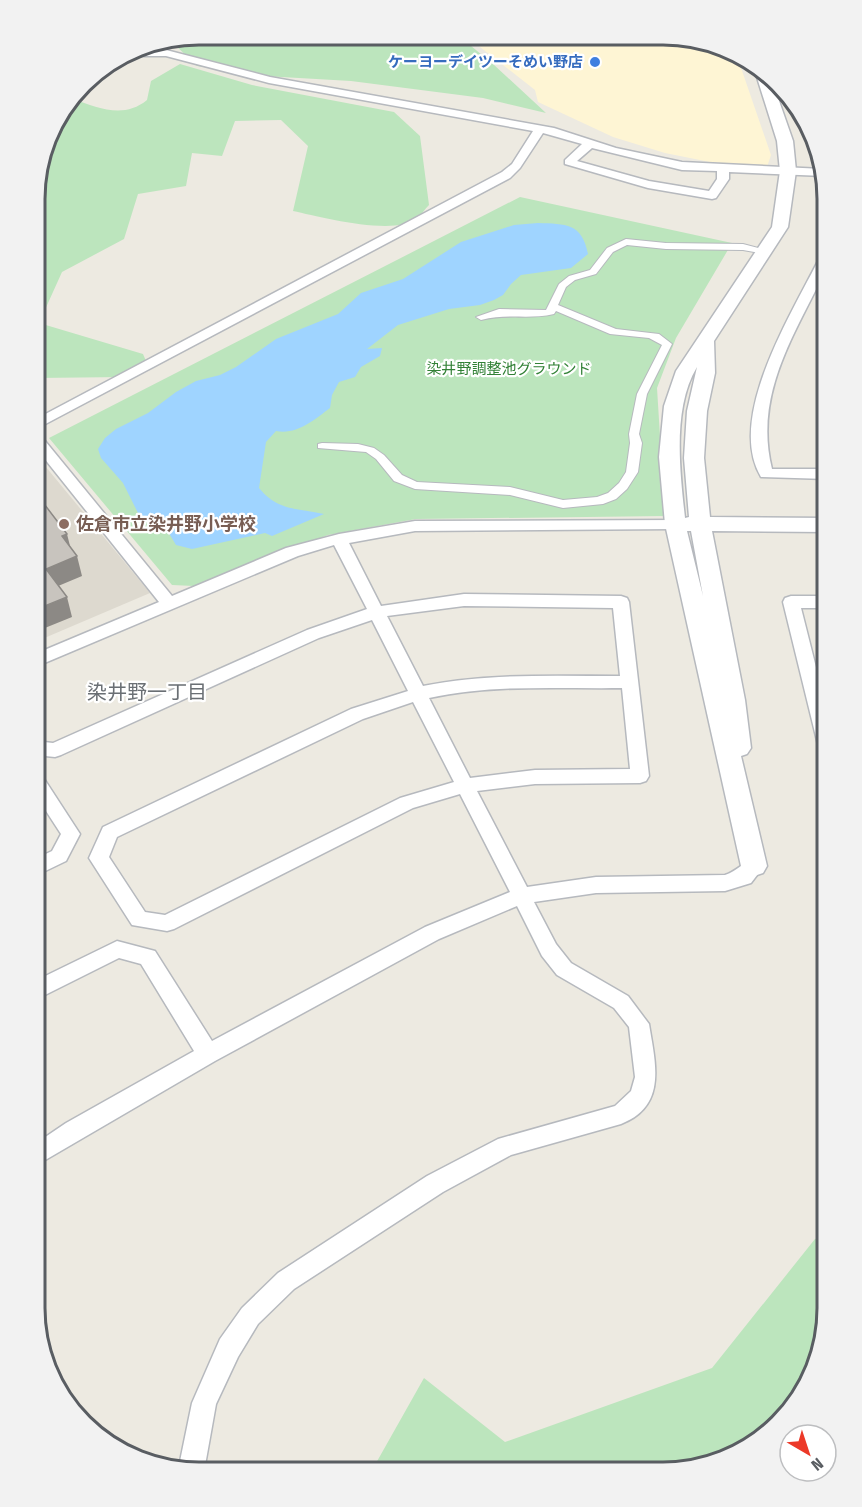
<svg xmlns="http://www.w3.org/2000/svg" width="862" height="1507" font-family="'Fira Sans Condensed','Noto Sans JP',sans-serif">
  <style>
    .commercial { fill: #fef5d4 }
    .education { fill: #ddd9cf }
    .green { fill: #bce5bd }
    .water { fill: #9fd4ff }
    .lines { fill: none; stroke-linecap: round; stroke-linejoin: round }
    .pedestrian-casing { stroke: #b6b9be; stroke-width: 2 }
    .minor-casing { stroke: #b6b9be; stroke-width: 3 }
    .tertiary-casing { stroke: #b6b9be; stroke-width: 3 }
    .pedestrian { fill: #fff; fill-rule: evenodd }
    .minor { fill: #fff; fill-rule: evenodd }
    .tertiary { fill: #fff; fill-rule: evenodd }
    .shaded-wall { fill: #8c8985 }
    .building { fill: #c8c4be; stroke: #8c8985; stroke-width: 1.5 }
    .shop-dot { fill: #3f7fe0; stroke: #fff; stroke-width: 2 }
    .education-dot { fill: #8d6e63; stroke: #fff; stroke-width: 2 }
    .labels { text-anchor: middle; stroke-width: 4.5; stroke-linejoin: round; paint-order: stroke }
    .far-shop-label { font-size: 15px; font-weight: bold; fill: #366cbe; stroke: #fff; text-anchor: end }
    .far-park-label { font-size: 15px; fill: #328136; stroke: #fff }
    .education-label { font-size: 18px; font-weight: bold; fill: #785e54; stroke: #fff; text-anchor: start }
    .neighbourhood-label { font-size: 20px; fill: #6a6f74; stroke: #fff }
    .rim { fill: none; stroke: #595d62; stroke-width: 3 }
  </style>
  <rect width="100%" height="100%" fill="#edeae1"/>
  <!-- commercial -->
  <path class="commercial" d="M 466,36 L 694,38 L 738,59 L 771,155 L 767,167 L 710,162 L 665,153 L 613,137 L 538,102 L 535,90 Z"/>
  <!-- education -->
  <path class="education" d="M 36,455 L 150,593 L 35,642 Z"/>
  <!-- green -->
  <g class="green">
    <path d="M 199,35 L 245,35 L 256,43 L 310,46 L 399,36 L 454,36 L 465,41 L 493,64 L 546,113 L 483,98 L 351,81 L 264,76 L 197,66 L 171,41 Z"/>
    <path d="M 180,64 L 252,85 L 394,112 L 420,136 L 429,205 C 425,209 421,215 417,219 C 393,236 320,217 293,211 L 308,146 L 281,120 L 235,121 L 222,156 L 192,153 L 186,186 L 138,194 L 124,239 L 62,272 L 39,323 L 143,354 L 146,361 L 125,377 L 36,378 L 36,178 L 52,126 L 73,99 C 98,108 124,119 147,100 L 151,81 Z"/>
    <path d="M 520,197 L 732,243 L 676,338 L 657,388 L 665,516 L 416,519 L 328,535 L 194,586 L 172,585 L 49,438 Z"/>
    <path d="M 827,1236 L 827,1319 L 793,1408 L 716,1464 L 663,1472 L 371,1472 L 424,1378 L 505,1442 L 712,1368 L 815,1239 Z"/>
  </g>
  <!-- water -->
  <path class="water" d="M 538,223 C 566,224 582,223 588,254 L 571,268 L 521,275 L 511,284 L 503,295 L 494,300 L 480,305 L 449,309 L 398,325 L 367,349 L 382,348 L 380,356 L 361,367 L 355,377 L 339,382 L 332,395 L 330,408 C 314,420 297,435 276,431 L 266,442 L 259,488 C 278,511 296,508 324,514 L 272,536 L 265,533 L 192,549 L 176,545 L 167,530 L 138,513 L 123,483 L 101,458 L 98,449 L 105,438 L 116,429 L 148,413 L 176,392 L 196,381 L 220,375 L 236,367 L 276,339 L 338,314 L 361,293 L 403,279 L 461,242 L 514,225 Z"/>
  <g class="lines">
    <!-- pedestrian casing -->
    <g class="pedestrian-casing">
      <path id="pedestrian" d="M 626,239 L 666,243 L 743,244 L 770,251 L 765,254 L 743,250 L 666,249 L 627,245 L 613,252 L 596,274 L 575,280 L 566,287 L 558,305 L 616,329 L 659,334 L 672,344 L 647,394 L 639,434 L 642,443 L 638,472 L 627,489 L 616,499 L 603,504 L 563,508 L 510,495 L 415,489 L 394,481 L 376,459 L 366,452 L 318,448 L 318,444 L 322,443 L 358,444 L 374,448 L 384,455 L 402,475 L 417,482 L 510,487 L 563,500 L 597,497 L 608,493 L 619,483 L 626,472 L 630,443 L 629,434 L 637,394 L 662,345 L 649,338 L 610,334 L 556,311 L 554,314 C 528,320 507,313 481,320 L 476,317 L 499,309 L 546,310 L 559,284 L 569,276 L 590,270 L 607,248 Z"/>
    </g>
    <!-- minor casing -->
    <g class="minor-casing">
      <g id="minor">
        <path d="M 166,50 L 270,77 L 554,128 L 616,148 L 682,162 L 823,169 L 824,176 L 729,172 L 729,179 L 716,198 L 712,199 L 648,188 L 565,164 L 565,160 L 582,144 L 543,133 L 520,168 L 510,178 L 36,429 L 36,419 L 502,172 L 512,164 L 533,131 L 269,83 L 166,56 L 122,56 L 131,51 ZM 592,148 L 682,170 L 717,171 L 717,179 L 709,191 L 649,181 L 577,161 Z"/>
        <path d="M 827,251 L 827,267 C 796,333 753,393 772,469 L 827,469 L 827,479 L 761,477 C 725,417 794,310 821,255 Z"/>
        <path d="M 36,435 L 41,436 L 172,596 L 286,548 L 339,534 L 415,521 L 680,520 L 683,524 L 675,529 L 415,531 L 349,543 L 381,606 L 464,594 L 621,596 L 627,598 L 629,602 L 649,776 L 646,781 L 640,783 L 535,784 L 477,791 L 527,887 L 596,877 L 725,875 C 740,870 747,856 761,861 L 764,866 L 751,883 L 725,891 L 596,893 L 534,902 L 556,944 L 571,963 L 628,996 L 649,1024 C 655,1062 668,1106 621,1124 L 511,1155 L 443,1192 L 294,1289 L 258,1324 L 238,1357 L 216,1404 L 204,1471 L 178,1471 L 192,1403 L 220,1339 L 242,1308 L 278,1273 L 427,1176 L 498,1139 L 615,1106 L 631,1091 L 635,1077 L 629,1027 L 614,1008 L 557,975 L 542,956 L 517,906 L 439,939 L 215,1061 L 35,1166 L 35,1144 L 66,1123 L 194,1051 L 141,964 L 119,958 L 35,1000 L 35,981 L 117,941 L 155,951 L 212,1041 L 425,927 L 510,892 L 460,794 L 413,808 L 174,929 L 167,931 L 132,925 L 89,858 L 103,827 L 351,709 L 408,691 L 372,620 L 319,638 L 61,755 L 55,757 L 35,755 L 35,741 L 53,743 L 307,630 L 367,609 L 334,545 L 298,556 L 35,667 L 35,654 L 159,602 L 36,448 ZM 464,606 L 613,608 L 620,676 C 554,676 488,673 423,686 L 387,616 ZM 622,688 L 630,769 L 535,770 L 470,778 L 429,698 C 492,684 558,689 622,688 ZM 413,702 L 454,782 L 400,798 L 165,915 L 145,912 L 109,857 L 117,837 L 363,719 Z"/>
        <path d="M 791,596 L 827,596 L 827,608 L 801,608 L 827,711 L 827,752 L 821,750 L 818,745 L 783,602 L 785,598 Z"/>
        <path d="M 35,772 L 41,774 L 80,834 L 66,861 L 35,876 L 35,859 L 52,851 L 61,834 L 35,794 Z"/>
      </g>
    </g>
    <!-- tertiary casing -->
    <g class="tertiary-casing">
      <path id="tertiary" d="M 757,68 L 770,75 L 793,141 L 796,171 L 788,227 L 714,341 L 715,373 L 707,411 L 704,458 L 710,517 L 827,518 L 827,532 L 712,531 L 745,700 L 751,748 L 747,754 L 741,756 L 767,866 L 763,873 L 754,876 L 745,873 L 741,866 L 665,524 L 659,457 L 664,406 L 676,371 L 772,227 L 780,171 L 777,141 L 755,71 ZM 697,367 L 687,411 L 684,458 L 689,517 L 685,518 C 680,472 672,408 697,367 ZM 687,531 L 691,531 L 703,596 Z"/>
    </g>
    <!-- pedestrian -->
    <use href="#pedestrian" class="pedestrian"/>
    <!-- minor -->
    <use href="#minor" class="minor"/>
    <!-- tertiary -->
    <use href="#tertiary" class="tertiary"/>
  </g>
  <!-- shaded-wall -->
  <g class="shaded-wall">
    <path d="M 67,534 L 72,554 L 62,536 Z"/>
    <path d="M 77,556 L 82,576 L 51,589 L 46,569 Z"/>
    <path d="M 67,597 L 72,617 L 35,632 L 35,610 Z"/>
  </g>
  <!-- building -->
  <path class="building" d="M 35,492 L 67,534 L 62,536 L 77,556 L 46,569 L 67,597 L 35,610 Z"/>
  <!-- markers -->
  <circle class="shop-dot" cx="595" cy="62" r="6"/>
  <circle class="education-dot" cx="64" cy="524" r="6"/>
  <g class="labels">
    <!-- far-shop labels -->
    <g class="far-shop-label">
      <text x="583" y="67">ケーヨーデイツーそめい野店</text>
    </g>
    <!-- far-park labels -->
    <g class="far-park-label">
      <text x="509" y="374">染井野調整池グラウンド</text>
    </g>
    <!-- education labels -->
    <g class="education-label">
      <text x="76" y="530">佐倉市立染井野小学校</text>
    </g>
    <!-- neighbourhood labels -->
    <g class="neighbourhood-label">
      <text x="147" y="699">染井野一丁目</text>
    </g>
  </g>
  <!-- crop -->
  <path d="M0 0H862V1507H0ZM199 45H663A154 154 0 0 1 817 199V1308A154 154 0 0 1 663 1462H199A154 154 0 0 1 45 1308V199A154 154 0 0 1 199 45Z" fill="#f2f2f2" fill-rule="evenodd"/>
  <path class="rim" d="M199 45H663A154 154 0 0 1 817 199V1308A154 154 0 0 1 663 1462H199A154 154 0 0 1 45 1308V199A154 154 0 0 1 199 45Z"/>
  <!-- north arrow -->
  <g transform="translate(808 1453) rotate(141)"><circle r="28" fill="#ffffff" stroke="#bdbec0" stroke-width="1.5"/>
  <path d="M0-4.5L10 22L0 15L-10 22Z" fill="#ec3928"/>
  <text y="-9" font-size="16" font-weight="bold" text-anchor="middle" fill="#595d62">N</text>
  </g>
</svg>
